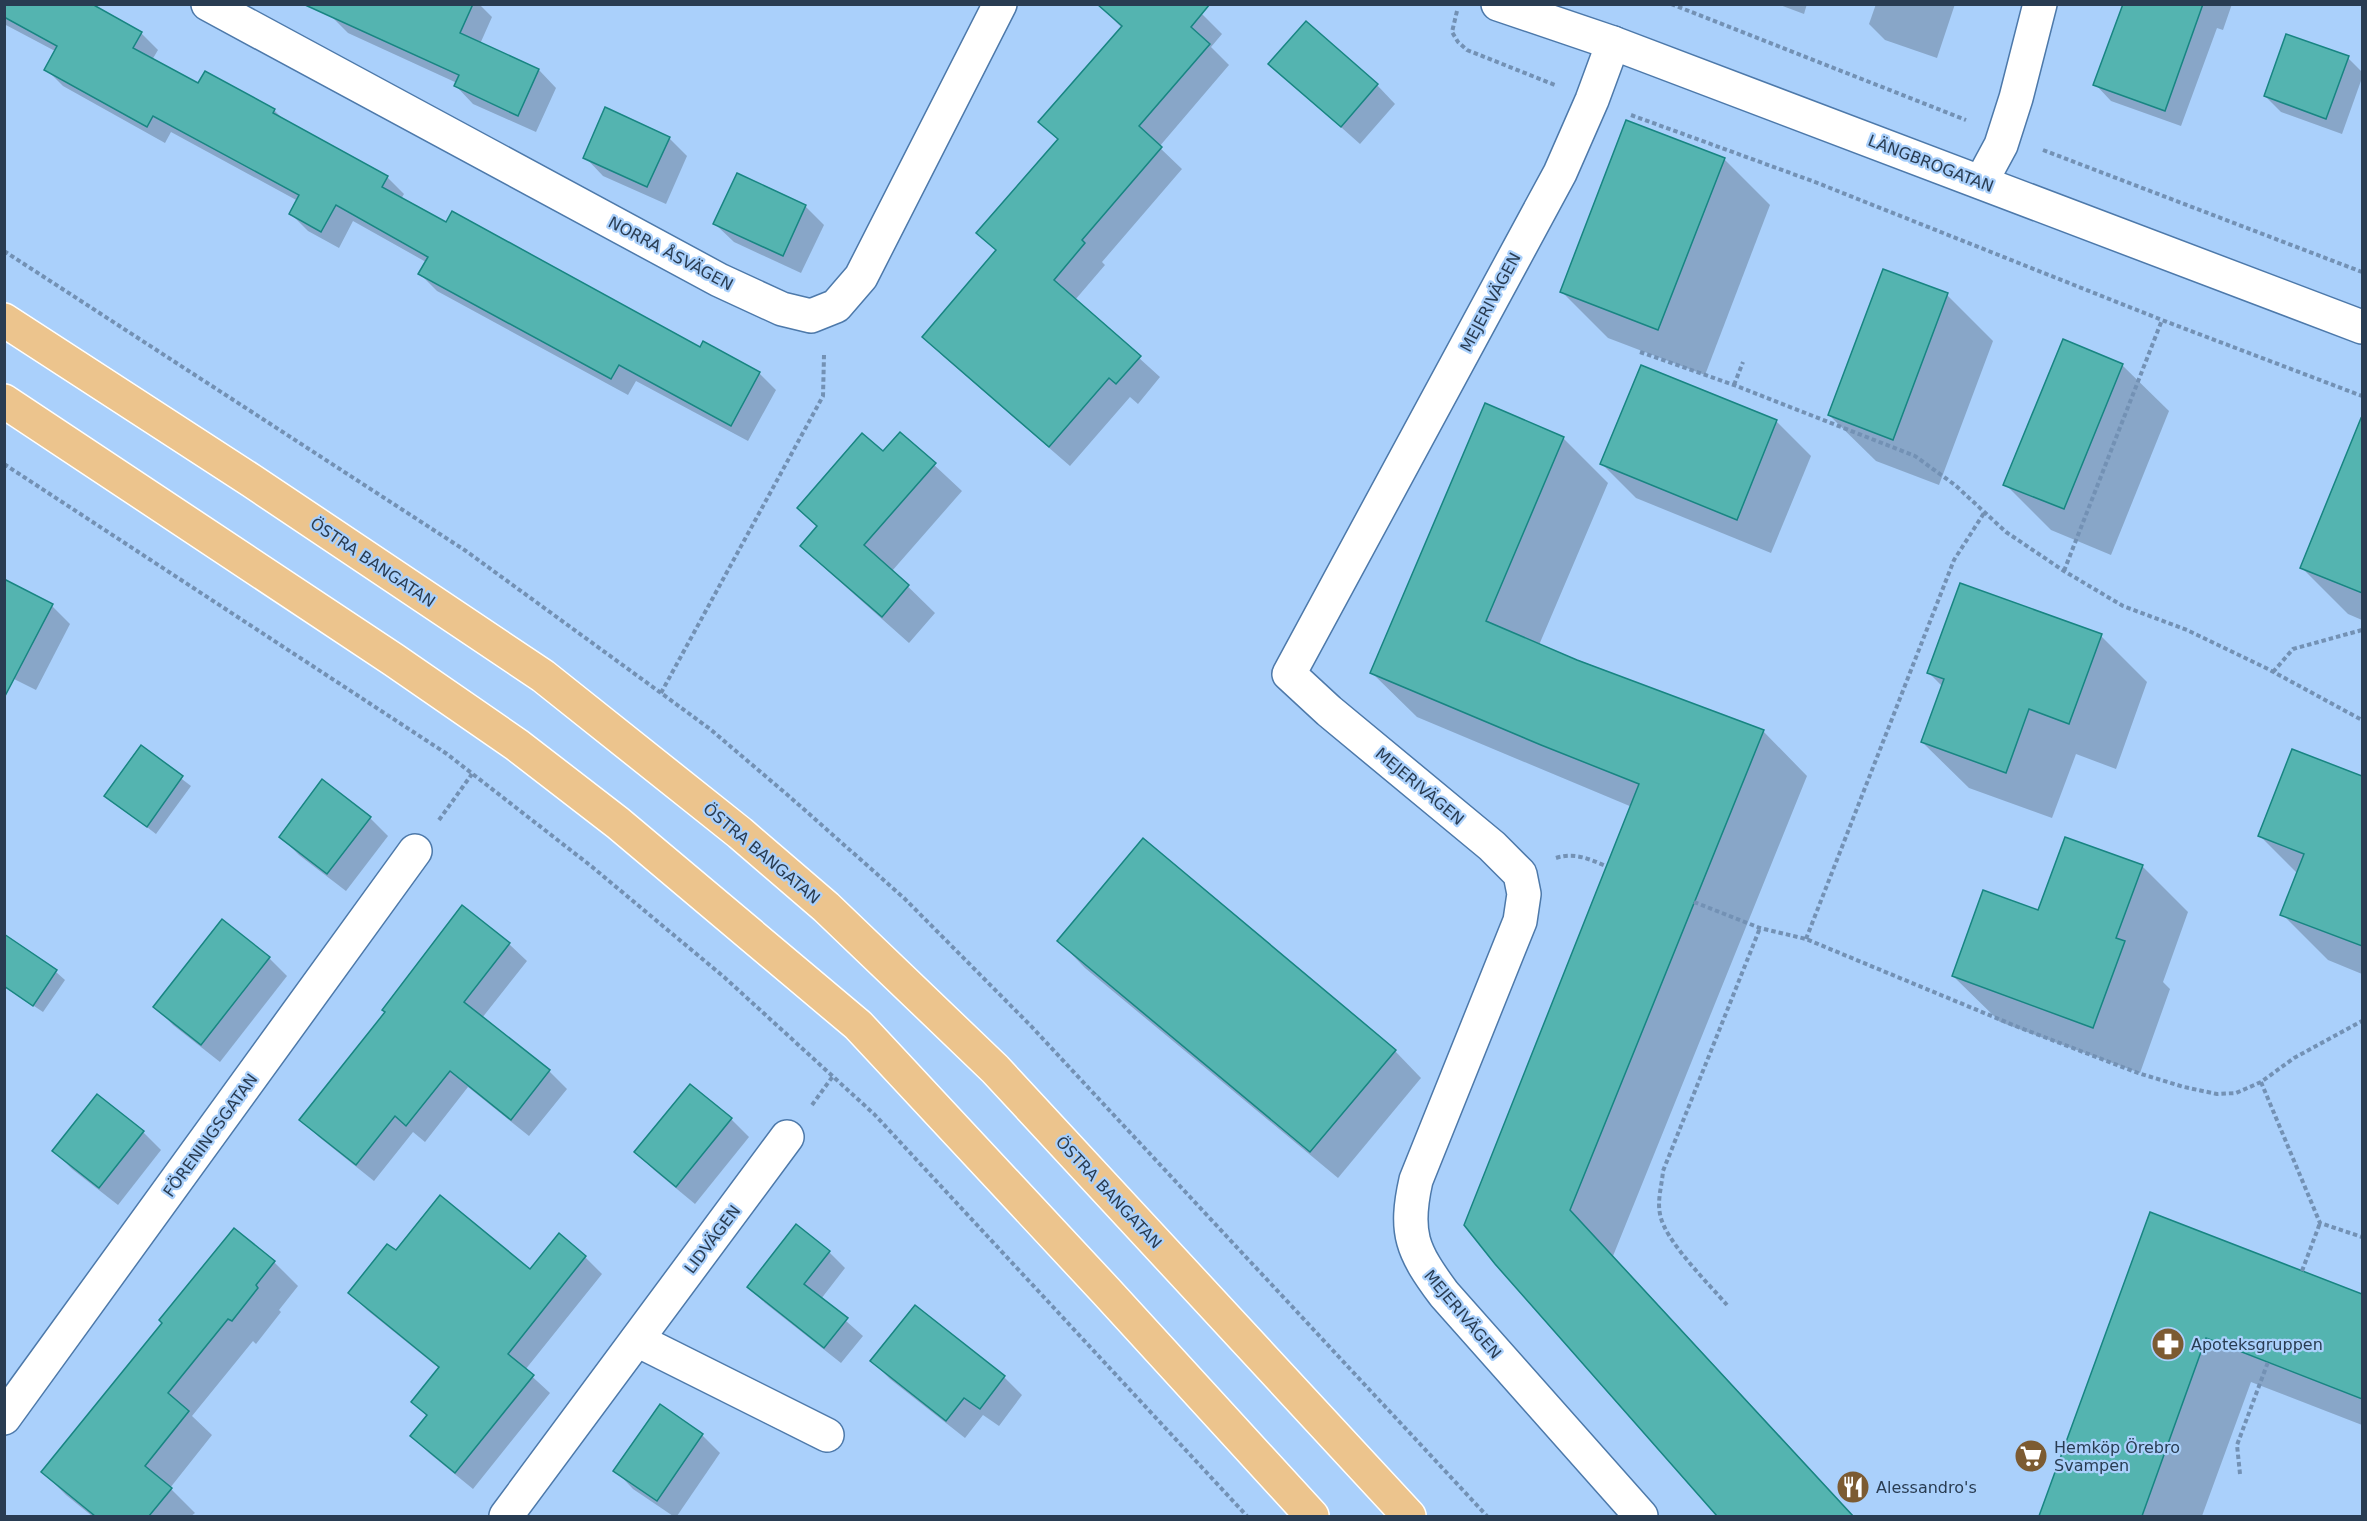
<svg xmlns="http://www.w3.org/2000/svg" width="2367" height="1521" font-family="'DejaVu Sans',sans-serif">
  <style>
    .shadow { fill: #0003 }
    .building { fill: #54b4b0; stroke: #188582; stroke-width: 1.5 }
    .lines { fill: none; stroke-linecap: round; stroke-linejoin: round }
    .minor-casing { stroke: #4d79aa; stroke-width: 36 }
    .major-casing { stroke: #fff; stroke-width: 36 }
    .path { stroke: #7391b4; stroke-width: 4; stroke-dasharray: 4.5 3; stroke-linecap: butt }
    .minor { stroke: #fff; stroke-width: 33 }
    .major { stroke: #ecc48d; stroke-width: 33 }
    .labels { text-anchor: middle; stroke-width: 4.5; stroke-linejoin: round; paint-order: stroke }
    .street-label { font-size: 16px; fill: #293c52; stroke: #aad0fb }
    .poi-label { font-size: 16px; fill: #293c52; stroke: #aad0fb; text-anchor: start }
  </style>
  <rect width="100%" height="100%" fill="#aad0fb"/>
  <!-- shadow -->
  <g class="shadow">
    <path d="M 4,4 L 141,33 L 158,50 L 152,60 L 199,85 L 274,110 L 286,122 L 387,177 L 404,194 L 401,199 L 447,224 L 700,349 L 759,373 L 776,390 L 748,441 L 636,381 L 628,395 L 437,291 L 420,274 L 426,262 L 353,221 L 339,248 L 308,231 L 291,214 L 298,201 L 171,132 L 165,143 L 63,86 L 46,69 L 55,51 L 4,24 Z"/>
    <path d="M 313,4 L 479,4 L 492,17 L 480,44 L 539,70 L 556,88 L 536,132 L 473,104 L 456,86 L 457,83 L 348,33 L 331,16 Z"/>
    <path d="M 1098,4 L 1202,14 L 1222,34 L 1211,47 L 1229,65 L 1159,147 L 1182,169 L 1102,262 L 1105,265 L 1075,300 L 1160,377 L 1138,404 L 1130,397 L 1070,466 L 944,357 L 924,336 L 997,251 L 978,232 L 1059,141 L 1040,122 L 1122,28 Z"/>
    <path d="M 1777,4 L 1807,4 L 1804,14 Z"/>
    <path d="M 1876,4 L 1955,4 L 1937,58 L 1885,40 L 1869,24 Z"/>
    <path d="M 2124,4 L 2232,4 L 2223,30 L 2217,28 L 2181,126 L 2111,101 L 2095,84 Z"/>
    <path d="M 2348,58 L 2362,72 L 2362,78 L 2342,134 L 2281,112 L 2265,96 Z"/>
    <path d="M 1270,64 L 1377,85 L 1395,104 L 1360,144 Z"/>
    <path d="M 669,138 L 687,156 L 666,204 L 603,176 L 585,157 Z"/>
    <path d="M 1724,159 L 1770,205 L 1705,375 L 1608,338 L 1561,291 Z"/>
    <path d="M 805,206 L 824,225 L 801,273 L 734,242 L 715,224 Z"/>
    <path d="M 1947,295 L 1993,341 L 1939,485 L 1876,461 L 1829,415 Z"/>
    <path d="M 2122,365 L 2169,411 L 2111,555 L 2051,530 L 2005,484 Z"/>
    <path d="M 1776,421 L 1811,456 L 1771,553 L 1636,498 L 1602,464 Z"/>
    <path d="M 2360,424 L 2362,426 L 2362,620 L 2348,614 L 2302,568 Z"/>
    <path d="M 901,434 L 962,491 L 892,571 L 935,613 L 909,643 L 829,572 L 802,546 L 818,528 L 799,508 L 883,453 Z"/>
    <path d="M 1563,438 L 1608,483 L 1539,645 L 1763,731 L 1807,776 L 1613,1256 L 1854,1516 L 1719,1516 L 1496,1263 L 1632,807 L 1417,717 L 1372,673 Z"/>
    <path d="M 52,606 L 70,624 L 36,690 L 4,674 Z"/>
    <path d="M 2101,636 L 2147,682 L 2116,769 L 2076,754 L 2052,818 L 1969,788 L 1922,742 L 1942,686 L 1929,673 Z"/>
    <path d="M 141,748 L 191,786 L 156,834 L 106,796 Z"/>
    <path d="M 2293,751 L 2362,778 L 2362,974 L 2328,960 L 2282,914 L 2298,874 L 2259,835 Z"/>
    <path d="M 370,818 L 388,836 L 346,891 L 299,855 L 281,837 Z"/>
    <path d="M 2142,866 L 2188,912 L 2163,982 L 2170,989 L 2140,1073 L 2000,1022 L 1953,976 L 2039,912 Z"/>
    <path d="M 1059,941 L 1395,1051 L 1421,1078 L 1338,1178 L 1085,968 Z"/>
    <path d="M 509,944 L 527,961 L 482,1018 L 549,1071 L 567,1089 L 529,1136 L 468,1087 L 425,1142 L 413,1132 L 374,1181 L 319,1137 L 301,1120 L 386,1012 Z"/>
    <path d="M 269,958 L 287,976 L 220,1062 L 173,1025 L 155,1006 Z"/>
    <path d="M 56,972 L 65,980 L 43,1012 L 4,986 Z"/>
    <path d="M 690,1086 L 731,1119 L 749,1137 L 695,1204 L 654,1170 L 636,1152 Z"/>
    <path d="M 143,1132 L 161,1150 L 118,1205 L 72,1169 L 54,1151 Z"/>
    <path d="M 2151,1214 L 2362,1296 L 2362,1425 L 2251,1382 L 2202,1516 L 2040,1516 Z"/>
    <path d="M 797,1226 L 829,1252 L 845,1268 L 821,1299 L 863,1336 L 841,1363 L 765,1303 L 749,1287 Z"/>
    <path d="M 234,1230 L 274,1262 L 298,1286 L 279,1310 L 281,1312 L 256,1344 L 253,1341 L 192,1416 L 212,1435 L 170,1488 L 195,1513 L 191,1516 L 92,1516 L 66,1495 L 43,1472 L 164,1323 Z"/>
    <path d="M 396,1252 L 530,1271 L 585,1257 L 602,1274 L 525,1370 L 550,1393 L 473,1489 L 429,1453 L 412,1436 L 428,1417 L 413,1402 L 440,1369 L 367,1310 L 350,1293 Z"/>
    <path d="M 915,1307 L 1004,1377 L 1022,1395 L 999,1426 L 983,1415 L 965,1438 L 890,1379 L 872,1361 Z"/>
    <path d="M 702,1435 L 720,1453 L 677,1516 L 673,1516 L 633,1489 L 615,1470 Z"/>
  </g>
  <!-- building -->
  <g class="building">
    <path d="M 4,4 L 92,4 L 142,32 L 133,48 L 198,83 L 205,71 L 275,109 L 273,113 L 388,176 L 382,187 L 446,222 L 452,211 L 700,347 L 703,341 L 760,372 L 731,426 L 619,365 L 611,379 L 418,274 L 428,257 L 336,205 L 321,232 L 289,214 L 299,195 L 153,116 L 147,127 L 44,70 L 57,46 L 4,17 Z"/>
    <path d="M 303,4 L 473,4 L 460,33 L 539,69 L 518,116 L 454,86 L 459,75 Z"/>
    <path d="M 1097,4 L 1210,4 L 1191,27 L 1210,44 L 1139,126 L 1162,147 L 1082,240 L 1085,243 L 1054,280 L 1141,356 L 1116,384 L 1109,378 L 1049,447 L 922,337 L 996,250 L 976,233 L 1058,139 L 1038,122 L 1122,26 Z"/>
    <path d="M 2123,4 L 2203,4 L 2165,111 L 2093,85 Z"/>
    <path d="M 1306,21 L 1378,84 L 1341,127 L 1268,64 Z"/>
    <path d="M 2286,34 L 2349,56 L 2326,119 L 2264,96 Z"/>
    <path d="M 605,107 L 670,137 L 647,187 L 583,158 Z"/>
    <path d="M 1626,120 L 1725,158 L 1658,330 L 1560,292 Z"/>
    <path d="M 737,173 L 806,205 L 783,256 L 713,224 Z"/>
    <path d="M 1883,269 L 1948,293 L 1893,440 L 1828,415 Z"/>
    <path d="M 2063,339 L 2123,364 L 2064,509 L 2003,485 Z"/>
    <path d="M 1641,365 L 1777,420 L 1737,520 L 1600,464 Z"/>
    <path d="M 1485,403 L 1564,437 L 1486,621 L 1577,660 L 1764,730 L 1570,1210 L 1853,1516 L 1717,1516 L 1495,1264 L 1464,1225 L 1639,784 L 1541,745 L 1370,673 Z"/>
    <path d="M 2361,418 L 2362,419 L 2362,593 L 2300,568 Z"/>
    <path d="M 900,432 L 936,463 L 864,545 L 909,585 L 882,617 L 800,546 L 817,526 L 797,508 L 862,433 L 883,451 Z"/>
    <path d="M 4,579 L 53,604 L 4,698 Z"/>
    <path d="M 1960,583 L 2102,634 L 2069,724 L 2029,709 L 2006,773 L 1921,742 L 1944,679 L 1927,673 Z"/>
    <path d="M 141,745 L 183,776 L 147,827 L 104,796 Z"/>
    <path d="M 2292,749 L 2362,776 L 2362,946 L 2280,915 L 2304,854 L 2258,836 Z"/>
    <path d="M 322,779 L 371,817 L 327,874 L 279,837 Z"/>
    <path d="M 2065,837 L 2143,865 L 2116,938 L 2125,941 L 2093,1028 L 1952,976 L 1983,890 L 2038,910 Z"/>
    <path d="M 1143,838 L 1396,1050 L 1310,1152 L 1057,941 Z"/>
    <path d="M 462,905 L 510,943 L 464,1002 L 550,1070 L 511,1120 L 450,1071 L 406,1126 L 395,1116 L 356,1165 L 299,1120 L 385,1012 L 382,1010 Z"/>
    <path d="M 222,919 L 270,957 L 201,1045 L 153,1007 Z"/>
    <path d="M 4,934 L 57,970 L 33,1006 L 4,986 Z"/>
    <path d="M 690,1084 L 732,1118 L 676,1187 L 634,1152 Z"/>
    <path d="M 97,1094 L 144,1131 L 99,1188 L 52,1151 Z"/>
    <path d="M 440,1195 L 530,1269 L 559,1233 L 586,1256 L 508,1354 L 534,1375 L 455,1473 L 410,1436 L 427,1415 L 411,1402 L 439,1367 L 348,1293 L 387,1244 L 396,1250 Z"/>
    <path d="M 2150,1212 L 2362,1294 L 2362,1399 L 2206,1338 L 2142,1516 L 2039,1516 Z"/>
    <path d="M 796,1224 L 830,1251 L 804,1284 L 848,1318 L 824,1348 L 747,1287 Z"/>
    <path d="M 234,1228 L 275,1261 L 256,1285 L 258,1288 L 232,1321 L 228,1319 L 168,1393 L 189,1411 L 145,1466 L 172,1488 L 149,1516 L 95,1516 L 41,1472 L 162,1323 L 159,1320 Z"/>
    <path d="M 915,1305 L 1005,1376 L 980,1409 L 964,1398 L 946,1421 L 870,1361 Z"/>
    <path d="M 660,1404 L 703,1434 L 657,1501 L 613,1471 Z"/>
  </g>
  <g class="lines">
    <!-- minor casing -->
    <g class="minor-casing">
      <g id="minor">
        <path d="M 208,4 L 719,280 L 782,309 L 811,316 L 836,306 L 861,277 L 1000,4"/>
        <path d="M 1498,4 L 1613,43 L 2362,327"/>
        <path d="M 1613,43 L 1592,100 L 1560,173 L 1289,674 L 1329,711 L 1492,846 L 1520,874 L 1524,894 L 1520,921 L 1416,1180 C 1404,1233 1412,1251 1444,1294 L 1641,1516"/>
        <path d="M 1981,182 L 2001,145 L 2016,98 L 2040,4"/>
        <path d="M 637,1340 L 827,1435"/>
        <path d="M 4,1418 L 415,851"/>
        <path d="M 506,1516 L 787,1137"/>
      </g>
    </g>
    <!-- major casing -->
    <g class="major-casing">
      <g id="major">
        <path d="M 4,320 L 252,481 L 543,676 L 740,833 L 826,907 L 995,1069 L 1409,1516"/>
        <path d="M 4,401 L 394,660 L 517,745 L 618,823 L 858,1025 L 1106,1291 L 1312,1516"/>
      </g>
    </g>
    <!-- path -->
    <g class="path">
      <path d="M 1671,4 L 1966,120"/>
      <path d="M 1457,11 L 1452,32 L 1458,42 L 1467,50 L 1555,85"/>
      <path d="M 1631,115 L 1815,182 L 2162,320 L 2362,396"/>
      <path d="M 2043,150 L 2362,272"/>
      <path d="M 4,251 L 466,551 L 661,693 L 710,729 L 790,797 L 904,898 L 1030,1025 L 1487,1516"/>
      <path d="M 1640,352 L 1734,385 L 1915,456 L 1955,485 L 2006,532 L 2064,571 L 2123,606 L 2187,630 L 2268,669 L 2362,720"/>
      <path d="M 1734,385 L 1743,362"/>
      <path d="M 4,464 L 447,754 L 591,866 L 724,977 L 874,1114 L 1247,1516"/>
      <path d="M 2064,571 L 2162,320"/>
      <path d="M 2273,672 L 2293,649 L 2362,630"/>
      <path d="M 661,693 L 823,396 L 824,355"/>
      <path d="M 439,820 L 472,774"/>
      <path d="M 1556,858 C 1575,852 1589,859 1606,866"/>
      <path d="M 1694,902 L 1760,928 L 1806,939 L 2018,1027 L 2138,1073 L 2184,1087 L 2217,1094 L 2236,1093 L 2261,1082 L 2294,1058 L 2362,1021"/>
      <path d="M 1806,939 L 1954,560 L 1984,513"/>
      <path d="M 2261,1082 L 2320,1223 L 2362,1237"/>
      <path d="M 812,1105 L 833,1076"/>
      <path d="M 2302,1271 L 2320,1223"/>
      <path d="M 1727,1305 C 1709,1284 1664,1240 1660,1214 C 1657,1200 1662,1185 1663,1171 L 1760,928"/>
      <path d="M 2240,1474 L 2237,1445 L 2268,1362"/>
    </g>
    <!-- minor -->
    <use href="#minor" class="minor"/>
    <!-- major -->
    <use href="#major" class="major"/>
  </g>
  <!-- icons -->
  <defs>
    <g id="pharmacy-disc" transform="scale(1.725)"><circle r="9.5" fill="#7c5b32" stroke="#aad0fb"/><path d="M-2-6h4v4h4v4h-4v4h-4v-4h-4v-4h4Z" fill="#fff"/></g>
    <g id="supermarket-disc" transform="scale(1.725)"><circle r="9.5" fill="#7c5b32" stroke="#aad0fb"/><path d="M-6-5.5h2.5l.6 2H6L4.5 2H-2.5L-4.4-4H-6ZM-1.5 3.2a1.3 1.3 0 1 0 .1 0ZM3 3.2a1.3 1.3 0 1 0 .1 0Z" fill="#fff"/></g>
    <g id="restaurant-disc" transform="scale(1.725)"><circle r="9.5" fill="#7c5b32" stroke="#aad0fb"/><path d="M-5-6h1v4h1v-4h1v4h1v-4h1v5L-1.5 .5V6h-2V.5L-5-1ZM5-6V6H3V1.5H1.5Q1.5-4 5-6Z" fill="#fff"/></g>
  </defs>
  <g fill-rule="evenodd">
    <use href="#pharmacy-disc" x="2168" y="1344"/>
    <use href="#supermarket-disc" x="2031" y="1456"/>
    <use href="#restaurant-disc" x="1853" y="1487"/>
  </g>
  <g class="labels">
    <!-- street labels -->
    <g class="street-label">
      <text transform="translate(1931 163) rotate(21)" y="6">LÄNGBROGATAN</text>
      <text transform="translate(671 253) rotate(28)" y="6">NORRA ÅSVÄGEN</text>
      <text transform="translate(1490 302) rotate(-62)" y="6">MEJERIVÄGEN</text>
      <text transform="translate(373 562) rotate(34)" y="6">ÖSTRA BANGATAN</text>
      <text transform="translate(1420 786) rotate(40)" y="6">MEJERIVÄGEN</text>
      <text transform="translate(762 853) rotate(40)" y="6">ÖSTRA BANGATAN</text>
      <text transform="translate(210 1135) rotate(-54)" y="6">FÖRENINGSGATAN</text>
      <text transform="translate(1109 1192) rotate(47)" y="6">ÖSTRA BANGATAN</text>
      <text transform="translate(712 1239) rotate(-53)" y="6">LIDVÄGEN</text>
      <text transform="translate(1463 1314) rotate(50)" y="6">MEJERIVÄGEN</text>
    </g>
    <!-- poi labels -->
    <g class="poi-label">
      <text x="2191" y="1350">Apoteksgruppen</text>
      <text x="2054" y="1453">Hemköp Örebro<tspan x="2054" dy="18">Svampen</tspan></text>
      <text x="1876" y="1493">Alessandro's</text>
    </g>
  </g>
  <!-- border -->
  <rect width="2367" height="1521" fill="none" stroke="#293c52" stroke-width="12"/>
</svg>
